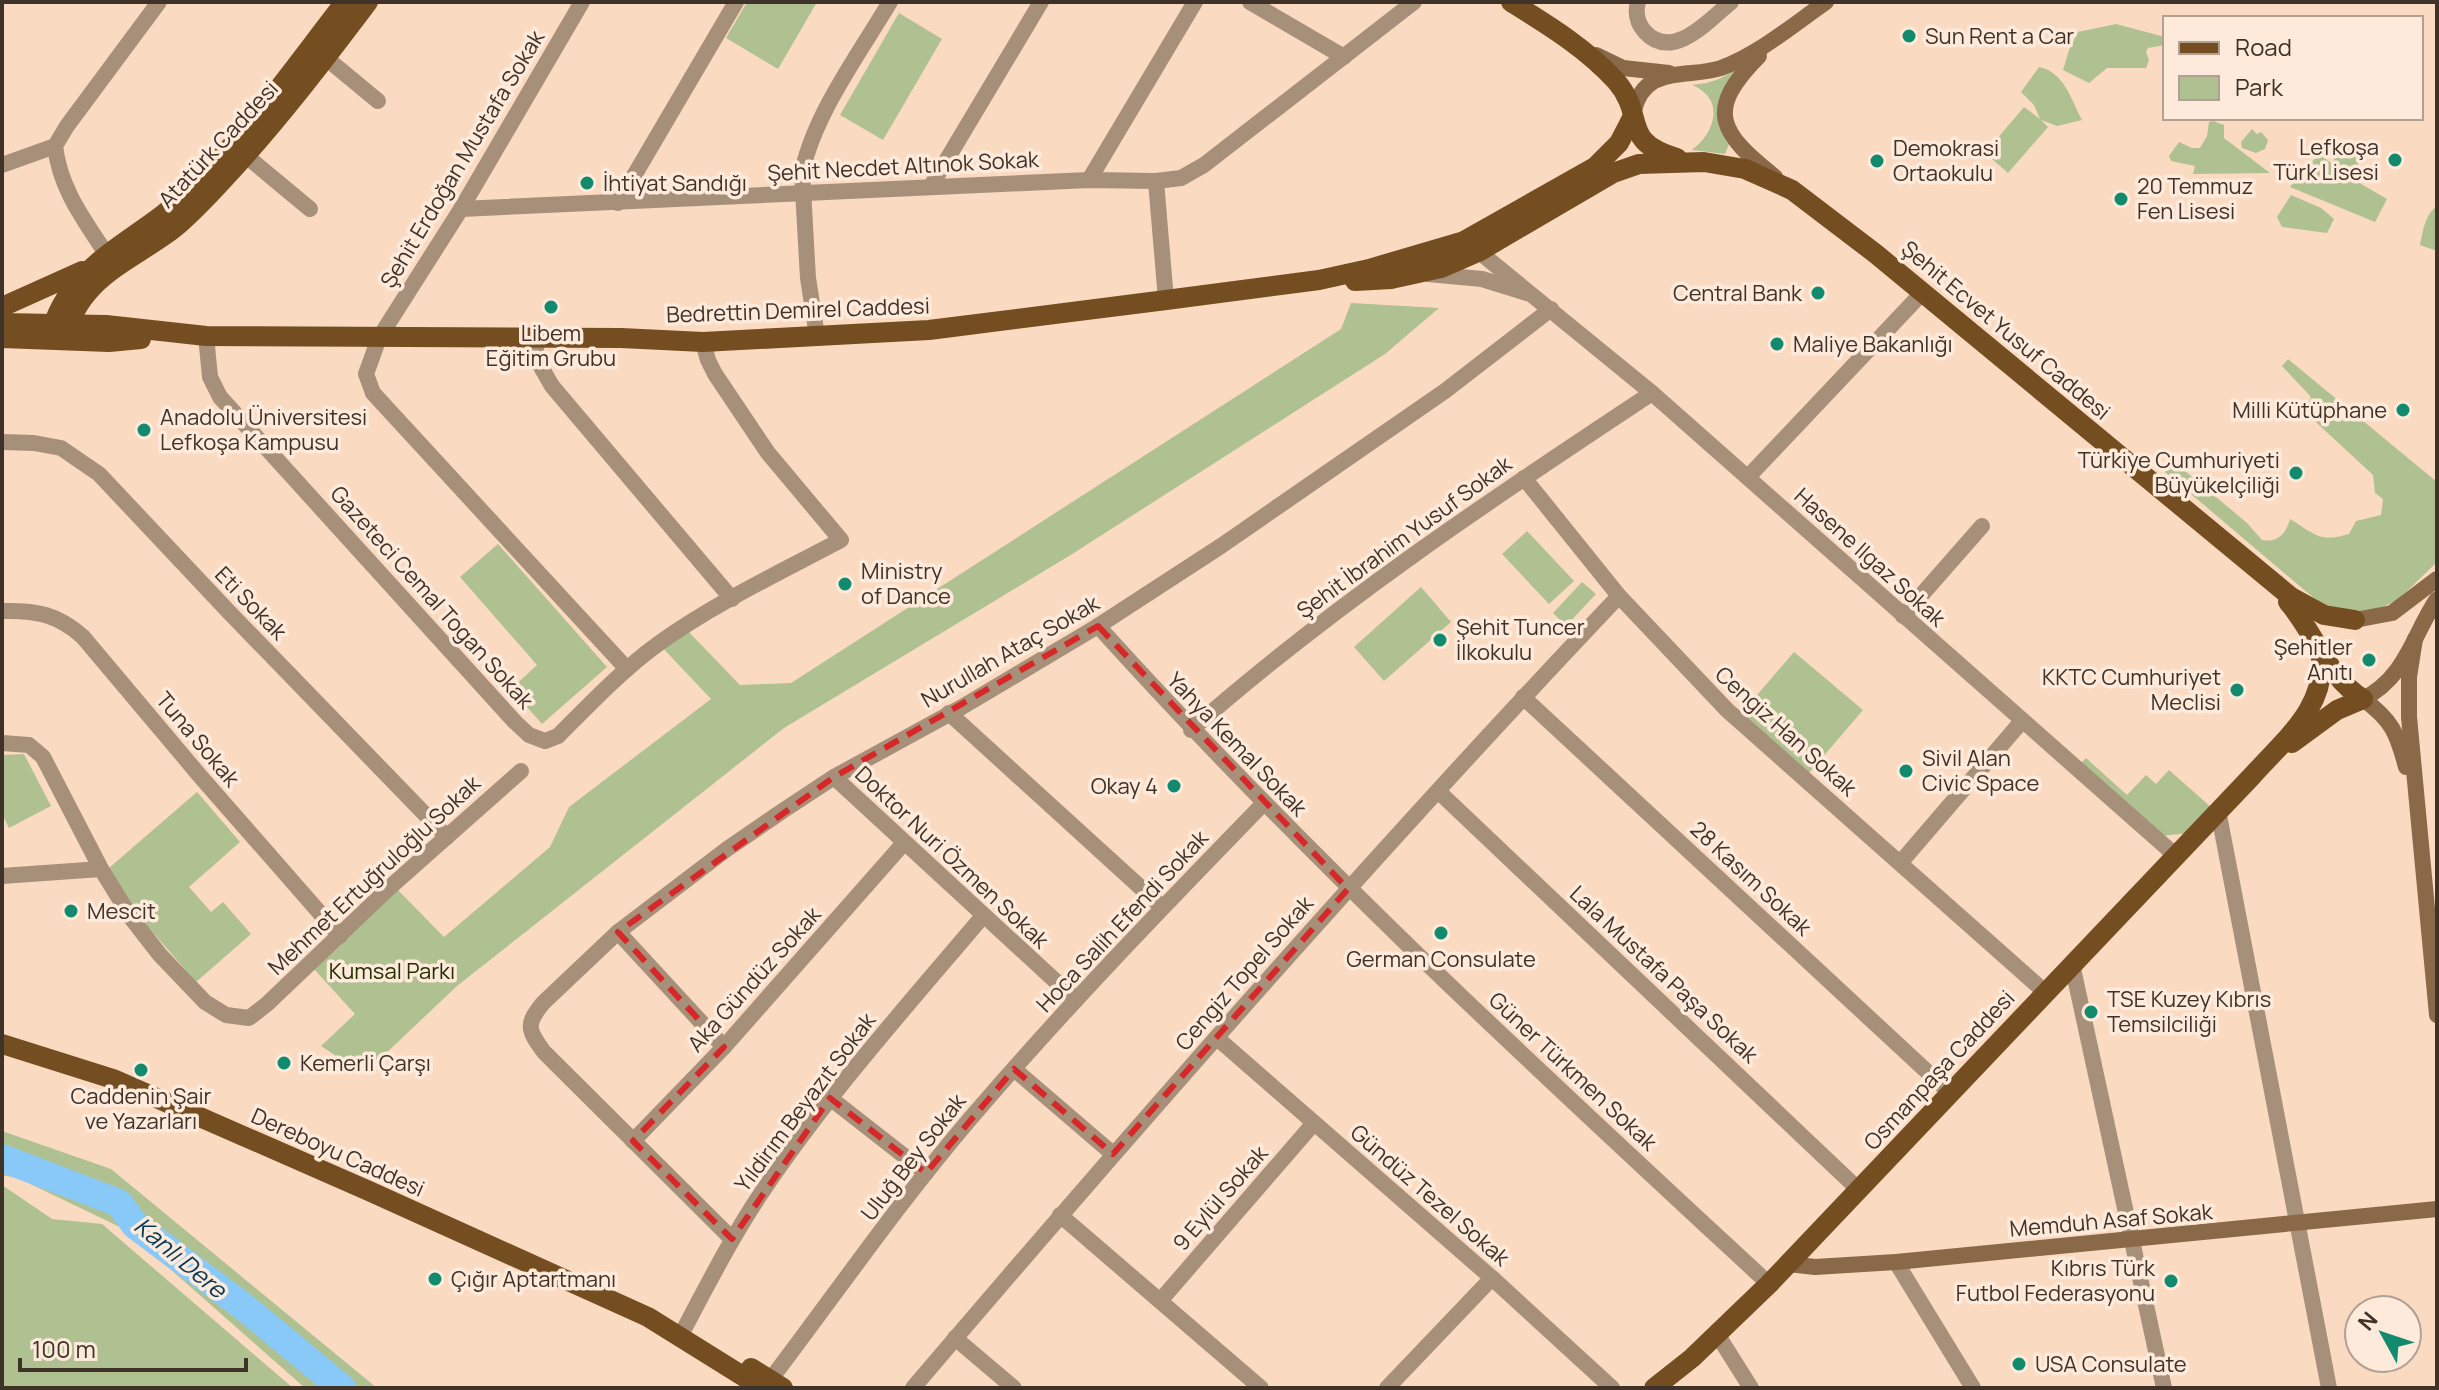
<svg xmlns="http://www.w3.org/2000/svg" width="2439" height="1390" font-family="Manrope,sans-serif">
  <style>
    .green { fill: #b0c191 }
    .lines { fill: none; stroke-linecap: round; stroke-linejoin: round }
    .river { stroke: #89c9f7; stroke-width: 28 }
    .street { stroke: #a7907a; stroke-width: 16 }
    .secondary { stroke: #896948; stroke-width: 16 }
    .primary { stroke: #744d21; stroke-width: 20 }
    .marked { fill: none; stroke: #d62828; stroke-width: 6; stroke-dasharray: 16 10; stroke-linejoin: round }
    .poi-dot { fill: #128a6d; stroke: #feeadb; stroke-width: 3 }
    .labels { text-anchor: middle; stroke-width: 7; stroke-linejoin: round; paint-order: stroke }
    .poi-label { font-size: 22px; fill: #3f3228; stroke: #feeadb; text-anchor: start }
    .street-label { font-size: 22px; fill: #3f3228; stroke: #feeadb }
    .park-label { font-size: 22px; fill: #232f00; stroke: #feeadb }
    .water-label { font-size: 24px; font-style: italic; fill: #063b59; stroke: #feeadb }
  </style>
  <rect width="100%" height="100%" fill="#fadac1"/>
  <!-- green -->
  <g class="green">
    <path d="M 747,2 L 817,2 L 778,69 L 726,38 Z"/>
    <path d="M 899,13 L 942,39 L 883,140 L 840,115 Z"/>
    <path d="M 2116,24 L 2165,37 L 2165,45 L 2148,48 L 2146,52 L 2149,60 L 2146,68 L 2107,68 L 2089,83 L 2063,70 L 2069,50 L 2078,32 Z"/>
    <path d="M 1744,63 C 1732,88 1708,119 1729,144 L 1725,154 L 1692,150 C 1715,133 1726,99 1692,85 C 1714,83 1727,77 1744,63 Z"/>
    <path d="M 2039,67 C 2064,72 2071,99 2082,120 L 2057,126 L 2041,120 L 2048,127 L 2008,173 L 1985,153 L 2024,107 L 2040,119 L 2034,105 L 2021,92 Z"/>
    <path d="M 2213,121 L 2224,125 L 2224,138 L 2270,173 L 2193,174 L 2195,166 L 2171,161 L 2169,156 L 2179,142 L 2192,148 L 2200,148 L 2207,136 L 2209,122 Z"/>
    <path d="M 2252,129 L 2257,134 L 2261,132 L 2268,140 L 2265,149 L 2256,153 L 2242,148 L 2241,142 Z"/>
    <path d="M 2347,145 L 2350,145 L 2359,166 L 2356,181 L 2387,199 L 2375,222 L 2290,187 L 2319,154 L 2331,163 Z"/>
    <path d="M 2291,195 L 2321,208 L 2334,219 L 2327,233 L 2282,227 L 2277,217 Z"/>
    <path d="M 2437,206 L 2437,251 L 2420,245 C 2423,231 2425,214 2437,206 Z"/>
    <path d="M 1351,303 L 1439,308 L 1385,354 L 1069,556 L 784,728 L 457,986 L 364,1074 L 321,1046 L 355,1014 L 314,969 L 397,889 L 444,937 L 550,847 L 569,807 L 711,699 L 659,644 L 684,627 L 740,685 L 791,683 L 1341,329 Z"/>
    <path d="M 2288,359 L 2437,482 L 2437,562 L 2398,600 L 2369,613 L 2328,610 L 2165,472 L 2173,461 L 2247,523 L 2262,540 C 2278,543 2286,534 2290,519 C 2315,534 2319,543 2349,534 L 2356,521 L 2381,515 L 2383,499 L 2375,493 L 2373,475 L 2304,411 L 2311,397 L 2282,366 Z"/>
    <path d="M 1527,531 L 1574,581 L 1549,604 L 1502,554 Z"/>
    <path d="M 498,544 L 607,667 L 542,724 L 511,689 L 537,665 L 460,577 Z"/>
    <path d="M 1582,582 L 1596,594 L 1566,626 L 1553,613 Z"/>
    <path d="M 1421,587 L 1451,622 L 1384,681 L 1354,647 Z"/>
    <path d="M 1794,652 L 1863,710 L 1809,773 L 1740,715 Z"/>
    <path d="M 24,754 L 51,806 L 9,828 L 2,814 L 2,755 Z"/>
    <path d="M 2086,758 L 2127,795 L 2146,775 L 2156,784 L 2169,770 L 2212,808 L 2190,833 L 2160,836 L 2080,764 Z"/>
    <path d="M 197,792 L 240,842 L 189,887 L 211,912 L 223,902 L 251,934 L 196,982 L 102,874 Z"/>
    <path d="M 2,1131 L 111,1169 L 377,1388 L 305,1388 L 126,1230 L 18,1178 L 2,1175 Z"/>
    <path d="M 2,1185 L 52,1219 L 102,1224 L 293,1388 L 2,1388 Z"/>
  </g>
  <g class="lines">
    <!-- river -->
    <path class="river" d="M 2,1158 L 119,1203 L 135,1225 L 244,1307 L 342,1388"/>
    <!-- street -->
    <g class="street">
      <path d="M 582,2 L 461,209 L 379,338 L 366,374 L 373,393 L 627,669"/>
      <path d="M 1250,2 L 1344,57"/>
      <path d="M 1638,2 C 1635,13 1637,23 1645,32 C 1673,62 1709,20 1731,2"/>
      <path d="M 326,58 L 378,101"/>
      <path d="M 55,146 L 67,126 L 159,2"/>
      <path d="M 55,146 C 60,189 84,220 107,255"/>
      <path d="M 245,155 L 310,209"/>
      <path d="M 2,165 L 55,146"/>
      <path d="M 1089,180 L 1195,2"/>
      <path d="M 1156,181 L 1166,300"/>
      <path d="M 931,186 L 1041,2"/>
      <path d="M 618,203 L 736,2"/>
      <path d="M 461,209 L 1089,180 L 1156,181 L 1181,178 L 1204,165 L 1414,2"/>
      <path d="M 1472,246 L 1652,393 L 2175,855"/>
      <path d="M 1428,274 L 1482,279 L 1527,293"/>
      <path d="M 206,336 L 210,377 L 220,397 L 515,722 L 529,735 L 545,741 L 558,736 C 590,704 622,670 658,644 C 715,603 779,573 841,540 L 768,453 L 715,374 L 708,360 L 703,342"/>
      <path d="M 817,336 L 808,278 L 802,172 C 815,113 859,54 890,2"/>
      <path d="M 535,339 L 537,360 L 552,386 L 732,599"/>
      <path d="M 2,442 L 34,443 L 61,448 L 99,474 L 228,611 L 447,837"/>
      <path d="M 1748,477 L 1923,292"/>
      <path d="M 1524,478 L 1619,596 L 1727,710 L 2045,992"/>
      <path d="M 2,611 C 35,610 58,614 83,637 L 200,776 L 340,936"/>
      <path d="M 1903,616 L 1982,526"/>
      <path d="M 1098,626 C 1308,859 1539,1071 1769,1284"/>
      <path d="M 1523,697 L 1949,1092"/>
      <path d="M 949,713 L 1162,907"/>
      <path d="M 1191,730 C 1334,604 1493,498 1652,393"/>
      <path d="M 2,743 L 29,745 L 43,757 L 101,869 L 132,919 L 160,955 L 205,1002 L 226,1015 L 249,1018 L 267,1004 L 389,888 L 521,771"/>
      <path d="M 834,777 L 1076,1000"/>
      <path d="M 1438,791 L 1859,1190"/>
      <path d="M 2218,810 L 2329,1388"/>
      <path d="M 1901,862 L 2022,721"/>
      <path d="M 2,876 L 101,869"/>
      <path d="M 618,932 L 724,1047"/>
      <path d="M 2072,964 L 2164,1388"/>
      <path d="M 1217,1038 L 1492,1278 L 1612,1388"/>
      <path d="M 1014,1069 L 1113,1154"/>
      <path d="M 830,1098 L 926,1173"/>
      <path d="M 633,1141 L 724,1047 L 903,844"/>
      <path d="M 1060,1215 L 1261,1388"/>
      <path d="M 732,1239 L 544,1052 C 528,1030 525,1025 543,1003 L 618,932 L 727,849 L 784,810 L 834,777 L 962,707 L 1098,626 L 1221,546 L 1445,391 L 1551,309"/>
      <path d="M 1896,1262 L 1973,1388"/>
      <path d="M 1160,1301 L 1314,1123"/>
      <path d="M 684,1329 C 709,1282 733,1235 762,1192 C 828,1094 907,1006 983,916"/>
      <path d="M 1717,1334 L 1751,1388"/>
      <path d="M 955,1338 L 1014,1388"/>
      <path d="M 771,1379 C 837,1292 899,1202 970,1119 C 1063,1010 1163,907 1263,804"/>
      <path d="M 913,1388 C 1142,1119 1375,853 1619,596"/>
      <path d="M 1387,1388 L 1492,1278"/>
    </g>
    <!-- secondary -->
    <g class="secondary">
      <path d="M 1596,55 L 1623,68 L 1669,73"/>
      <path d="M 1759,56 C 1704,111 1720,133 1775,177"/>
      <path d="M 1634,110 C 1637,98 1642,88 1654,81 C 1674,71 1700,75 1721,68 C 1759,54 1793,25 1826,2"/>
      <path d="M 2355,620 L 2392,613 L 2437,579"/>
      <path d="M 2415,639 L 2409,677 L 2409,717 L 2437,1015"/>
      <path d="M 2406,767 C 2397,733 2392,720 2363,699 C 2406,677 2412,637 2437,599"/>
      <path d="M 1788,1264 L 1815,1267 L 1896,1262 L 2437,1209"/>
    </g>
    <!-- primary -->
    <g class="primary">
      <path d="M 1511,2 C 1548,25 1586,48 1616,81 C 1647,117 1619,141 1677,158"/>
      <path d="M 1355,281 L 1391,279 L 1441,268 L 1480,251 L 1613,173 L 1639,164 L 1704,162 L 1745,169 L 1792,190 L 1876,254 L 2291,597 L 2324,615 L 2355,620"/>
      <path d="M 2,307 L 82,271"/>
      <path d="M 2,323 L 106,325 L 206,336 L 621,338 L 703,342 L 929,330 L 1166,300 L 1319,280 L 1369,269 L 1464,241 L 1595,167 L 1619,143 L 1633,116"/>
      <path d="M 2,338 L 109,342 L 141,339"/>
      <path d="M 49,339 C 64,275 113,252 161,216 C 181,201 197,183 214,165 C 262,114 302,57 345,2"/>
      <path d="M 64,340 C 79,278 126,264 172,230 C 191,215 208,196 225,178 C 276,123 322,63 368,2"/>
      <path d="M 2288,602 C 2317,635 2325,675 2363,699"/>
      <path d="M 2292,743 L 2337,710 L 2363,699"/>
      <path d="M 2,1044 L 113,1079 L 369,1191 L 648,1317 L 762,1388"/>
      <path d="M 751,1368 L 783,1388"/>
      <path d="M 1654,1388 L 1692,1358 L 1769,1284 L 2252,776 C 2284,740 2330,705 2320,651"/>
    </g>
  </g>
  <!-- marked area -->
  <path class="marked" d="M 1098,626 L 1348,889 L 1113,1154 L 1014,1069 L 926,1173 L 830,1098 L 732,1239 L 633,1141 L 724,1047 L 618,932 L 834,777 Z"/>
  <!-- markers -->
  <g class="poi-dot">
    <circle cx="1909" cy="36" r="8"/>
    <circle cx="2395" cy="160" r="8"/>
    <circle cx="1877" cy="161" r="8"/>
    <circle cx="587" cy="183" r="8"/>
    <circle cx="2121" cy="199" r="8"/>
    <circle cx="1818" cy="293" r="8"/>
    <circle cx="551" cy="307" r="8"/>
    <circle cx="1777" cy="344" r="8"/>
    <circle cx="2403" cy="410" r="8"/>
    <circle cx="144" cy="430" r="8"/>
    <circle cx="2296" cy="473" r="8"/>
    <circle cx="845" cy="584" r="8"/>
    <circle cx="1440" cy="640" r="8"/>
    <circle cx="2369" cy="660" r="8"/>
    <circle cx="2237" cy="690" r="8"/>
    <circle cx="1906" cy="771" r="8"/>
    <circle cx="1174" cy="786" r="8"/>
    <circle cx="71" cy="911" r="8"/>
    <circle cx="1441" cy="933" r="8"/>
    <circle cx="2091" cy="1012" r="8"/>
    <circle cx="284" cy="1063" r="8"/>
    <circle cx="141" cy="1070" r="8"/>
    <circle cx="435" cy="1279" r="8"/>
    <circle cx="2171" cy="1281" r="8"/>
    <circle cx="2019" cy="1364" r="8"/>
  </g>
  <g class="labels">
    <!-- poi labels -->
    <g class="poi-label">
      <text x="1925" y="44">Sun Rent a Car</text>
      <text x="2379" y="155" text-anchor="end">Lefkoşa<tspan x="2379" dy="25">Türk Lisesi</tspan></text>
      <text x="1893" y="156">Demokrasi<tspan x="1893" dy="25">Ortaokulu</tspan></text>
      <text x="603" y="191">İhtiyat Sandığı</text>
      <text x="2137" y="194">20 Temmuz<tspan x="2137" dy="25">Fen Lisesi</tspan></text>
      <text x="1802" y="301" text-anchor="end">Central Bank</text>
      <text x="551" y="341" text-anchor="middle">Libem<tspan x="551" dy="25">Eğitim Grubu</tspan></text>
      <text x="1793" y="352">Maliye Bakanlığı</text>
      <text x="2387" y="418" text-anchor="end">Milli Kütüphane</text>
      <text x="160" y="425">Anadolu Üniversitesi<tspan x="160" dy="25">Lefkoşa Kampusu</tspan></text>
      <text x="2280" y="468" text-anchor="end">Türkiye Cumhuriyeti<tspan x="2280" dy="25">Büyükelçiliği</tspan></text>
      <text x="861" y="579">Ministry<tspan x="861" dy="25">of Dance</tspan></text>
      <text x="1456" y="635">Şehit Tuncer<tspan x="1456" dy="25">İlkokulu</tspan></text>
      <text x="2353" y="655" text-anchor="end">Şehitler<tspan x="2353" dy="25">Anıtı</tspan></text>
      <text x="2221" y="685" text-anchor="end">KKTC Cumhuriyet<tspan x="2221" dy="25">Meclisi</tspan></text>
      <text x="1922" y="766">Sivil Alan<tspan x="1922" dy="25">Civic Space</tspan></text>
      <text x="1158" y="794" text-anchor="end">Okay 4</text>
      <text x="87" y="919">Mescit</text>
      <text x="1441" y="967" text-anchor="middle">German Consulate</text>
      <text x="2107" y="1007">TSE Kuzey Kıbrıs<tspan x="2107" dy="25">Temsilciliği</tspan></text>
      <text x="300" y="1071">Kemerli Çarşı</text>
      <text x="141" y="1104" text-anchor="middle">Caddenin Şair<tspan x="141" dy="25">ve Yazarları</tspan></text>
      <text x="2155" y="1276" text-anchor="end">Kıbrıs Türk<tspan x="2155" dy="25">Futbol Federasyonu</tspan></text>
      <text x="451" y="1287">Çığır Aptartmanı</text>
      <text x="2035" y="1372">USA Consulate</text>
    </g>
    <!-- street labels -->
    <g class="street-label">
      <text transform="translate(218 144) rotate(-47)" y="8">Atatürk Caddesi</text>
      <text transform="translate(462 159) rotate(-59)" y="8">Şehit Erdoğan Mustafa Sokak</text>
      <text transform="translate(903 166) rotate(-3)" y="8">Şehit Necdet Altınok Sokak</text>
      <text transform="translate(798 310) rotate(-2)" y="8">Bedrettin Demirel Caddesi</text>
      <text transform="translate(2006 330) rotate(40)" y="8">Şehit Ecvet Yusuf Caddesi</text>
      <text transform="translate(1404 537) rotate(-36)" y="8">Şehit İbrahim Yusuf Sokak</text>
      <text transform="translate(1870 557) rotate(42)" y="8">Hasene Ilgaz Sokak</text>
      <text transform="translate(432 597) rotate(48)" y="8">Gazeteci Cemal Togan Sokak</text>
      <text transform="translate(251 603) rotate(46)" y="8">Eti Sokak</text>
      <text transform="translate(1010 651) rotate(-30)" y="8">Nurullah Ataç Sokak</text>
      <text transform="translate(1786 731) rotate(42)" y="8">Cengiz Han Sokak</text>
      <text transform="translate(198 739) rotate(50)" y="8">Tuna Sokak</text>
      <text transform="translate(1237 744) rotate(46)" y="8">Yahya Kemal Sokak</text>
      <text transform="translate(952 857) rotate(43)" y="8">Doktor Nuri Özmen Sokak</text>
      <text transform="translate(374 875) rotate(-43)" y="8">Mehmet Ertuğruloğlu Sokak</text>
      <text transform="translate(1751 878) rotate(43)" y="8">28 Kasım Sokak</text>
      <text transform="translate(1122 921) rotate(-47)" y="8">Hoca Salih Efendi Sokak</text>
      <text transform="translate(1244 973) rotate(-49)" y="8">Cengiz Topel Sokak</text>
      <text transform="translate(1664 974) rotate(43)" y="8">Lala Mustafa Paşa Sokak</text>
      <text transform="translate(754 979) rotate(-48)" y="8">Aka Gündüz Sokak</text>
      <text transform="translate(1939 1070) rotate(-47)" y="8">Osmanpaşa Caddesi</text>
      <text transform="translate(1573 1071) rotate(43)" y="8">Güner Türkmen Sokak</text>
      <text transform="translate(805 1102) rotate(-53)" y="8">Yıldirım Beyazıt Sokak</text>
      <text transform="translate(338 1152) rotate(24)" y="8">Dereboyu Caddesi</text>
      <text transform="translate(913 1157) rotate(-52)" y="8">Uluğ Bey Sokak</text>
      <text transform="translate(1430 1195) rotate(41)" y="8">Gündüz Tezel Sokak</text>
      <text transform="translate(1220 1198) rotate(-49)" y="8">9 Eylül Sokak</text>
      <text transform="translate(2111 1220) rotate(-5)" y="8">Memduh Asaf Sokak</text>
    </g>
    <!-- park labels -->
    <g class="park-label">
      <text x="392" y="979">Kumsal Parkı</text>
    </g>
    <!-- water labels -->
    <g class="water-label">
      <text transform="translate(180 1258) rotate(40)" y="8">Kanlı Dere</text>
    </g>
  </g>
  <!-- border -->
  <rect width="2439" height="1390" fill="none" stroke="#3f3228" stroke-width="8"/>
  <!-- legend -->
  <rect x="2163" y="16" width="260" height="104" fill="#feeadb" stroke="#b2a093" stroke-width="2"/>
  <rect x="2179" y="42" width="40" height="12" fill="#744d21" stroke="#b2a093" stroke-width="2"/>
  <text x="2235" y="56" font-size="24" fill="#3f3228">Road</text>
  <rect x="2179" y="76" width="40" height="24" fill="#b0c191" stroke="#b2a093" stroke-width="2"/>
  <text x="2235" y="96" font-size="24" fill="#3f3228">Park</text>
  <!-- north arrow -->
  <g transform="translate(2383 1334) rotate(310)"><circle r="38" fill="#feeadb" stroke="#b2a093" stroke-width="2"/>
  <path d="M0-6L14 30L0 20L-14 30Z" fill="#128a6d"/>
  <text y="-12" font-size="22" font-weight="bold" text-anchor="middle" fill="#3f3228">N</text>
  </g>
  <!-- scale -->
  <path d="M20 1358v12h226v-12" fill="none" stroke="#3f3228" stroke-width="4"/>
  <text x="32" y="1358" font-size="24" fill="#3f3228" stroke="#feeadb" stroke-width="6" paint-order="stroke">100 m</text>
</svg>
